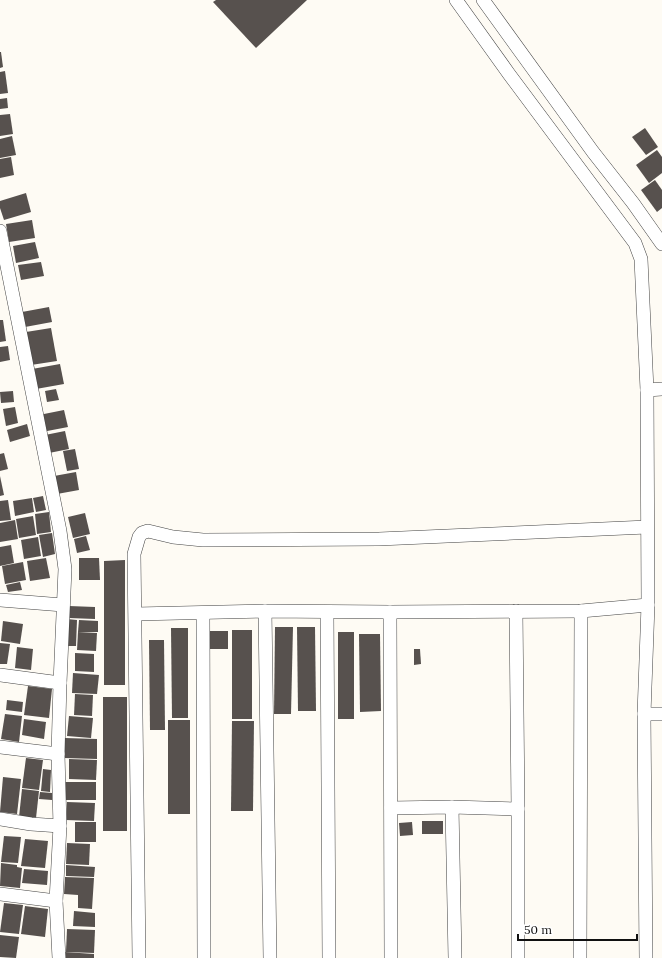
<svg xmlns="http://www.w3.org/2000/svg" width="662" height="958" font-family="Lora,serif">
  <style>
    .building { fill: #57514e }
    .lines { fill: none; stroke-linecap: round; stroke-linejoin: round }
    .minor-casing { stroke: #434343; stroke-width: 14 }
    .minor { stroke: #fff; stroke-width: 13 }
  </style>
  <rect width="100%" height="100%" fill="#fefbf4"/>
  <!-- building -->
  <g class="building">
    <path d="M 216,0 L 307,0 L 256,48 L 213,2 Z"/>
    <path d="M 0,52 L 1,52 L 3,67 L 0,68 Z"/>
    <path d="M 5,71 L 8,93 L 0,94 L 0,72 Z"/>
    <path d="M 7,98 L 8,108 L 0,109 L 0,99 Z"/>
    <path d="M 10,114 L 13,134 L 0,136 L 0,115 Z"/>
    <path d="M 645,128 L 658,147 L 646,155 L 632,137 Z"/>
    <path d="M 12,136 L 16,155 L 0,158 L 0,139 Z"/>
    <path d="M 657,150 L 662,157 L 662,173 L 649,183 L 636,165 Z"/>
    <path d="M 11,157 L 14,175 L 0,178 L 0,159 Z"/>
    <path d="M 655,180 L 662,190 L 662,208 L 657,212 L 641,190 Z"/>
    <path d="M 26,193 L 31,212 L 4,220 L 0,208 L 0,201 Z"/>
    <path d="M 32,220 L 35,238 L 9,242 L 6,224 Z"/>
    <path d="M 35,242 L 39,258 L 16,263 L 13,246 Z"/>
    <path d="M 41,262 L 44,276 L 21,280 L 18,265 Z"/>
    <path d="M 49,307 L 52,322 L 25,327 L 22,312 Z"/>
    <path d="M 0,320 L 3,320 L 6,341 L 0,342 Z"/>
    <path d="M 51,328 L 57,361 L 31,365 L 26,332 Z"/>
    <path d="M 8,346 L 10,360 L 0,362 L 0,347 Z"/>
    <path d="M 60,364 L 64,384 L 36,389 L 32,369 Z"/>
    <path d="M 56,389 L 59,400 L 47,402 L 45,391 Z"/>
    <path d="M 13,391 L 14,402 L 1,403 L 0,392 Z"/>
    <path d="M 15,407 L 18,423 L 6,426 L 3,409 Z"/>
    <path d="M 64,410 L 68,427 L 42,432 L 39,415 Z"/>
    <path d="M 27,424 L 30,436 L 10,442 L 7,430 Z"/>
    <path d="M 65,431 L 69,449 L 49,453 L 45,435 Z"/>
    <path d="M 75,449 L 79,469 L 67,471 L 63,451 Z"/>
    <path d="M 4,453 L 8,469 L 0,471 L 0,454 Z"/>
    <path d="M 76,472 L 79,490 L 57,494 L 54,476 Z"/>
    <path d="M 0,476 L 4,495 L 0,496 Z"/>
    <path d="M 43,496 L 46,510 L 36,512 L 33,498 Z"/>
    <path d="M 32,498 L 34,512 L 15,516 L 13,501 Z"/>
    <path d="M 8,500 L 11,520 L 0,521 L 0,501 Z"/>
    <path d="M 49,512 L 51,532 L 37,534 L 35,514 Z"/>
    <path d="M 85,513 L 90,534 L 73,538 L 68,517 Z"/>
    <path d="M 33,516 L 36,535 L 19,538 L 16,519 Z"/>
    <path d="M 15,520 L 18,539 L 0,542 L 0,523 Z"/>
    <path d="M 52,533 L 55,554 L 43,557 L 39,535 Z"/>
    <path d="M 86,536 L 90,550 L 77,553 L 74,539 Z"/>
    <path d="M 38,537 L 41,556 L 24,559 L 21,540 Z"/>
    <path d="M 11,545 L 14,563 L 0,566 L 0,547 Z"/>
    <path d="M 46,558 L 50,578 L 30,581 L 27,561 Z"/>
    <path d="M 79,558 L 99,558 L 100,580 L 79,580 Z"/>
    <path d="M 125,560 L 125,685 L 104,685 L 104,561 Z"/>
    <path d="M 23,562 L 26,580 L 5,584 L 2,566 Z"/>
    <path d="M 20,582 L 22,590 L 8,592 L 6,585 Z"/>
    <path d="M 69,606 L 95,607 L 95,619 L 69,618 Z"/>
    <path d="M 67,619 L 77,620 L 76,646 L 65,646 Z"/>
    <path d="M 79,620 L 98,621 L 98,632 L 78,632 Z"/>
    <path d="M 3,621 L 23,624 L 20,644 L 1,641 Z"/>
    <path d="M 275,627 L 293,627 L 291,714 L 274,714 Z"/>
    <path d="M 297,627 L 315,627 L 316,711 L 298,711 Z"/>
    <path d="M 171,628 L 188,628 L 188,718 L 172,718 Z"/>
    <rect x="232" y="630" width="20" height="89"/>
    <rect x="207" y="631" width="21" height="18"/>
    <path d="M 78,632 L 97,633 L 96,651 L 77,650 Z"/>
    <rect x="338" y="632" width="16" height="87"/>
    <path d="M 359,634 L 380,634 L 381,711 L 360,712 Z"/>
    <path d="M 149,640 L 164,640 L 165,730 L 150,730 Z"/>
    <path d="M 0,643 L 10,644 L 7,664 L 0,664 Z"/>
    <path d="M 17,647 L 33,649 L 31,670 L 15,668 Z"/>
    <path d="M 414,649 L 420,649 L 421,664 L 414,665 Z"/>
    <path d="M 75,653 L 94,654 L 94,672 L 75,671 Z"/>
    <path d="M 73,673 L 99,675 L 97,694 L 72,693 Z"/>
    <path d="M 28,686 L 52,689 L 49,718 L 24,715 Z"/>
    <path d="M 75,694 L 93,695 L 92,716 L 74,715 Z"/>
    <rect x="103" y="697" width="24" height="134"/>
    <path d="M 7,700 L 23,702 L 22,712 L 6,710 Z"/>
    <path d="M 5,714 L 22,716 L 19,742 L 1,739 Z"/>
    <path d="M 69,716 L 93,718 L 91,738 L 67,736 Z"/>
    <path d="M 24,719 L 46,722 L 44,739 L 22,735 Z"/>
    <rect x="168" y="720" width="22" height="94"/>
    <path d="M 232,721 L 254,721 L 253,811 L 231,811 Z"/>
    <path d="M 65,738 L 97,739 L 97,759 L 64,758 Z"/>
    <path d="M 26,758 L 43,760 L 39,790 L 22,788 Z"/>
    <path d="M 69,759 L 97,760 L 96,780 L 69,779 Z"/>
    <path d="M 43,769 L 51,770 L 50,792 L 41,791 Z"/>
    <path d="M 3,777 L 21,779 L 17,814 L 0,812 Z"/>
    <rect x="65" y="782" width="31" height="18"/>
    <path d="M 22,789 L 39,791 L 36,818 L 19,817 Z"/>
    <path d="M 40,792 L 52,793 L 52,800 L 39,799 Z"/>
    <path d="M 67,802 L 95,803 L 94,821 L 66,820 Z"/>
    <rect x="422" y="821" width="21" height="13"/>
    <rect x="75" y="822" width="21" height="20"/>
    <path d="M 412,822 L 413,835 L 400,836 L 399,823 Z"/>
    <path d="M 4,836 L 21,837 L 18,863 L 1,862 Z"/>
    <path d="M 25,839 L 48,841 L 45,868 L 21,866 Z"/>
    <path d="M 67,843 L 90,844 L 89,865 L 66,864 Z"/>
    <path d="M 1,863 L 17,865 L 17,867 L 22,868 L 20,888 L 0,886 Z"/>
    <path d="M 66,865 L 95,867 L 94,877 L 66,876 Z"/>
    <path d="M 24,869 L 48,871 L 47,885 L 22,883 Z"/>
    <path d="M 65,877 L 94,878 L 92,909 L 78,908 L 78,895 L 64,894 Z"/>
    <path d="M 4,903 L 23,905 L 19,934 L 0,932 Z"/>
    <path d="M 25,906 L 48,909 L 45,937 L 21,934 Z"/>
    <path d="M 74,911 L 95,913 L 95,927 L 73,926 Z"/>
    <path d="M 67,929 L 95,930 L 94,953 L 66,952 Z"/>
    <path d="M 0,935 L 19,937 L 16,958 L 0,957 Z"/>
    <path d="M 65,952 L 94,954 L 94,958 L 65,958 Z"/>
  </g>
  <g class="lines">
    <!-- minor casing -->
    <g class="minor-casing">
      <g id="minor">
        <path d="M 456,0 L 509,74 L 635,243 L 641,259 L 647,390 L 648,605 L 644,714 L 646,958"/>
        <path d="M 483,0 L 593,152 L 633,203 L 662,244"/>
        <path d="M 0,231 L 60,531 L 65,569 L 60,683 L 58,754 L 60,826 L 56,901 L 59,958"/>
        <path d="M 647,390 L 662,389"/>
        <path d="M 0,600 L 63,605"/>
        <path d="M 265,611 L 270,958"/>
        <path d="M 516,611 L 518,809 L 518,958"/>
        <path d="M 327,612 L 329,958"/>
        <path d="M 390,612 L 391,958"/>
        <path d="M 203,613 L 204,958"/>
        <path d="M 136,614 L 265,611 L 390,612 L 581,611 L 648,605"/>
        <path d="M 0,675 L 60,683"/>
        <path d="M 644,714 L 662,714"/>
        <path d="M 0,747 L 58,754"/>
        <path d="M 452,807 L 455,958"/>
        <path d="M 391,808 L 452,807 L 518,809"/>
        <path d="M 0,819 L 31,824 L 60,826"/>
        <path d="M 0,894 L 56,901"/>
        <path d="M 139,958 L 134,554 L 139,537 L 142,533 L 148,531 L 173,537 L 203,540 L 379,539 L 647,527"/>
        <path d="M 580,958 L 581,611"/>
      </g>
    </g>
    <!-- minor -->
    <use href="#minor" class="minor"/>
  </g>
  <!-- scale -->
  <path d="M518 934v6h119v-6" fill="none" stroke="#101010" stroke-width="2"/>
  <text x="524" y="934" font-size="12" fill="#101010" stroke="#ffffff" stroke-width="3" paint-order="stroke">50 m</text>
</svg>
